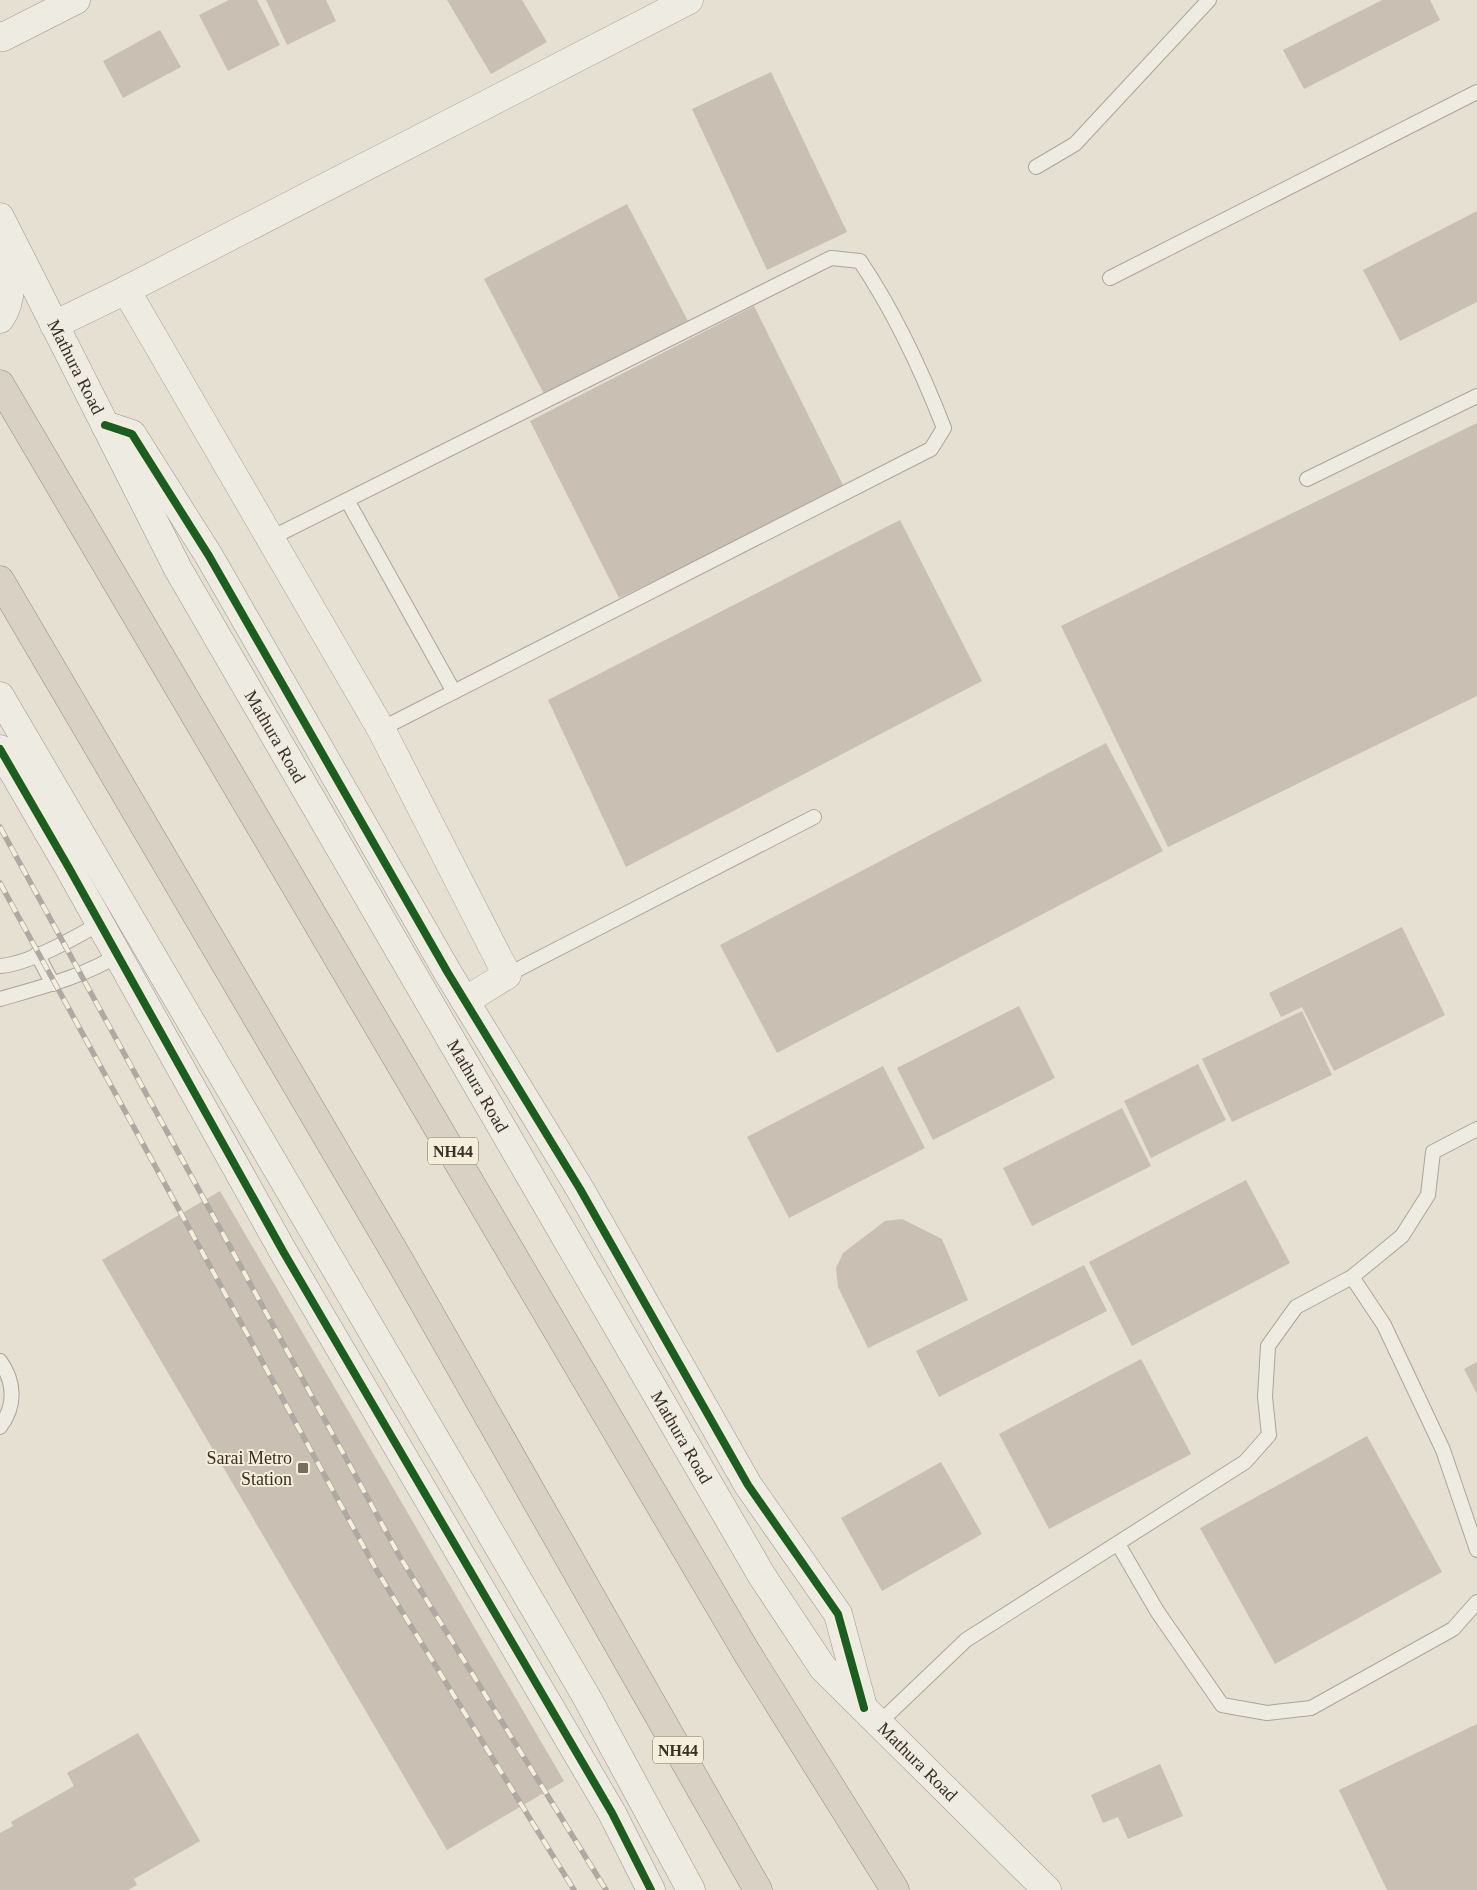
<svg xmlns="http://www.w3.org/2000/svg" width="1477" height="1890" font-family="Georgia,serif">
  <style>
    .building { fill: #cabfb3 }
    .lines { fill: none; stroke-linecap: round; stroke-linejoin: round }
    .lane-casing { stroke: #aba59a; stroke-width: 16 }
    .street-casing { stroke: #aba59a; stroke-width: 29 }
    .secondary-casing { stroke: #9b958a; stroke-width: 29 }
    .highway-casing { stroke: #918b81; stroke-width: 29 }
    .lane { stroke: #eeebe3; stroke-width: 14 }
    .street { stroke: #eeebe3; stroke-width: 28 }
    .secondary { stroke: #eeebe3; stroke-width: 28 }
    .highway { stroke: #d9d1c3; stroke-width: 28 }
    .rail-casing { stroke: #aeaaa3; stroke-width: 5.5 }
    .rail { stroke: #f5eeda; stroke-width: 4; stroke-dasharray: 11; stroke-linecap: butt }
    .cycleway-casing { stroke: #f5eeda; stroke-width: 11 }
    .cycleway { stroke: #1b5e20; stroke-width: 8 }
    .poi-dot { fill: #766c60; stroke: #f5eeda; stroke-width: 2 }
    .labels { text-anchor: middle; stroke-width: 4; stroke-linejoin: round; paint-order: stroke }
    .shield { fill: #f5eeda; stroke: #736859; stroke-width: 1 }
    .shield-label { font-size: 16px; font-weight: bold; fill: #3b2e22 }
    .street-label { font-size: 18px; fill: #3b2e22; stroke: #f5eeda }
    .poi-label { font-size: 18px; fill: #3b2e22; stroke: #f5eeda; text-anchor: end }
  </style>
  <rect width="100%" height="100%" fill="#e5e0d2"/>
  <!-- building -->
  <g class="building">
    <path d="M 229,0 L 257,0 L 280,45 L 228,71 L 199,15 Z"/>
    <path d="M 266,0 L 326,0 L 336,21 L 287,45 Z"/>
    <path d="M 447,0 L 522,0 L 547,42 L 491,74 Z"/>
    <path d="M 1382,0 L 1430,0 L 1440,20 L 1304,89 L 1283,50 Z"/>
    <path d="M 160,30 L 181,67 L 123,98 L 103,61 Z"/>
    <path d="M 771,72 L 847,232 L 767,270 L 692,109 Z"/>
    <path d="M 627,204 L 688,321 L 545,396 L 484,279 Z"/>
    <path d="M 1477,211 L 1477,302 L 1400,341 L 1363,270 Z"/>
    <path d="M 754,306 L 845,489 L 619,598 L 530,421 Z"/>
    <path d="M 1477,423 L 1477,696 L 1168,847 L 1061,626 Z"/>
    <path d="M 900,520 L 982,681 L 626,867 L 548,700 Z"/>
    <path d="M 1106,743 L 1163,851 L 777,1053 L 720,945 Z"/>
    <path d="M 1402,927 L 1445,1015 L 1334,1071 L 1302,1007 L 1281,1017 L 1269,993 Z"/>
    <path d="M 1019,1006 L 1055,1078 L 933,1140 L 897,1068 Z"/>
    <path d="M 1302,1011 L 1332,1075 L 1232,1122 L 1202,1059 Z"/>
    <path d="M 1198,1064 L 1226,1120 L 1151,1158 L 1124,1101 Z"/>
    <path d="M 883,1066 L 925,1148 L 789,1218 L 747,1137 Z"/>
    <path d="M 1122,1108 L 1151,1166 L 1032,1226 L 1003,1168 Z"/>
    <path d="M 1246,1180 L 1290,1263 L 1132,1346 L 1089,1262 Z"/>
    <path d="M 220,1191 L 564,1781 L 447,1850 L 102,1260 Z"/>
    <path d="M 902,1219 L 942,1239 L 968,1300 L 868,1348 L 838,1287 L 836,1268 L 843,1253 L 885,1221 Z"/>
    <path d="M 1084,1265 L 1107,1311 L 939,1397 L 916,1351 Z"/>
    <path d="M 1141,1359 L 1191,1454 L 1049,1529 L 999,1434 Z"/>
    <path d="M 1477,1362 L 1477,1394 L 1464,1369 Z"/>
    <path d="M 1367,1436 L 1442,1572 L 1275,1664 L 1200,1528 Z"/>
    <path d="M 941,1462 L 982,1534 L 882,1591 L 841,1518 Z"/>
    <path d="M 1477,1724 L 1477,1890 L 1387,1890 L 1339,1790 Z"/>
    <path d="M 138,1733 L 200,1841 L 134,1879 L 137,1885 L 128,1890 L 0,1890 L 0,1833 L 13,1826 L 11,1822 L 74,1786 L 67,1773 Z"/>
    <path d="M 1160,1764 L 1183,1816 L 1128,1839 L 1118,1817 L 1103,1823 L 1091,1795 Z"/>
  </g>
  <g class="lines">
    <!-- lane casing -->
    <g class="lane-casing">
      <g id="lane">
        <path d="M 1036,167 L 1075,144 L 1209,0"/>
        <path d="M 1110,278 L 1477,92"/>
        <path d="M 1307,479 L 1477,396"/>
        <path d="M 347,500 L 454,692"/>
        <path d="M 271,538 L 831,258 L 860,261 C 895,313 921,369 944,428 L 931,449 L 381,729"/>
        <path d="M 37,954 L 53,984"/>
        <path d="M 0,966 C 30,964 78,936 104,921"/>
        <path d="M 507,975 L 814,817"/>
        <path d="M 0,999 C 41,987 83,977 120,954"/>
        <path d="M 1352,1277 L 1384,1325 L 1443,1450 L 1477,1550"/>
        <path d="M 0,1361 C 15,1382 16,1406 0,1427"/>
        <path d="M 1118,1544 L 1157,1611 L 1222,1705 L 1267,1713 L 1311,1708 L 1453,1629 L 1477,1602"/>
        <path d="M 879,1723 L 966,1640 L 1245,1462 L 1269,1435 L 1265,1397 L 1268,1346 L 1296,1307 L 1352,1277 L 1402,1236 L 1428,1195 L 1433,1152 L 1477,1129"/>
      </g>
    </g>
    <!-- street casing -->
    <g class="street-casing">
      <g id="street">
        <path d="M 126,290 L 381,729 L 507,975 L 465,1001"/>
        <path d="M 54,325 L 126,290 L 689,0"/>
      </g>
    </g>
    <!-- secondary casing -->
    <g class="secondary-casing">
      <g id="secondary">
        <path d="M 0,36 L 3,37 L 76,0"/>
        <path id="s1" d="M 0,217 L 178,569 L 762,1576 L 823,1668 L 1047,1890"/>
        <path d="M 0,319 C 16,296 9,269 4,243"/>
        <path d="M 105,425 L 132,434 L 209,556 L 448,973 L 580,1189 L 748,1485 L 838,1614 L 863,1707"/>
        <path d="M 0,696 L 586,1696 L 691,1890"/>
        <path d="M 0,749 L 69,868 L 284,1253 L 612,1813 L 651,1890"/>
      </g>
    </g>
    <!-- highway casing -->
    <g class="highway-casing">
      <g id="highway">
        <path d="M 0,384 L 747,1653 L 895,1890"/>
        <path d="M 0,580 L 401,1263 L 758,1890"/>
      </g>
    </g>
    <!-- lane -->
    <use href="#lane" class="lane"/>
    <!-- street -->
    <use href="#street" class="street"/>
    <!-- secondary -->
    <use href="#secondary" class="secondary"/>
    <!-- highway -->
    <use href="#highway" class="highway"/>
    <!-- rail casing -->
    <g class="rail-casing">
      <g id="rail">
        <path d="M 0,827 L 400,1557 L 606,1890"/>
        <path d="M 0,883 L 377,1571 L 574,1890"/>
      </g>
    </g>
    <!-- rail -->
    <use href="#rail" class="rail"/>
    <!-- cycleway casing -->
    <g class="cycleway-casing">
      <g id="cycleway">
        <path d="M 105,425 L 132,434 L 209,556 L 448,973 L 580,1189 L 748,1485 L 838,1614 L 864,1708"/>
        <path d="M 0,749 L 69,868 L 284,1253 L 612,1813 L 651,1890"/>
      </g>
    </g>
    <!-- cycleway -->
    <use href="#cycleway" class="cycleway"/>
  </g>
  <!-- markers -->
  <rect class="poi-dot" x="297" y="1462" width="12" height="12" rx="2.5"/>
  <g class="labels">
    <!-- shield labels -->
    <g class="shield">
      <rect x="428" y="1137.5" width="50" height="27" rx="4"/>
      <rect x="653" y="1736.5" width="50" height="27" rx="4"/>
    </g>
    <g class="shield-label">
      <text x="453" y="1157">NH44</text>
      <text x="678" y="1756">NH44</text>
    </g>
    <!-- street labels -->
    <g class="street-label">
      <text dy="6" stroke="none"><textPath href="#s1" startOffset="168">Mathura Road</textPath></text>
      <text dy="6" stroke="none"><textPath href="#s1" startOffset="588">Mathura Road</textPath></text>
      <text dy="6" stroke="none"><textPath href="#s1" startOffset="992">Mathura Road</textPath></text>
      <text dy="6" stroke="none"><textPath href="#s1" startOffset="1398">Mathura Road</textPath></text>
      <text dy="6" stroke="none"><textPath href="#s1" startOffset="1802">Mathura Road</textPath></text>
    </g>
    <!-- poi labels -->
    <g class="poi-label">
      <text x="292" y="1464">Sarai Metro<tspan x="292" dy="21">Station</tspan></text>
    </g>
  </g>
</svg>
